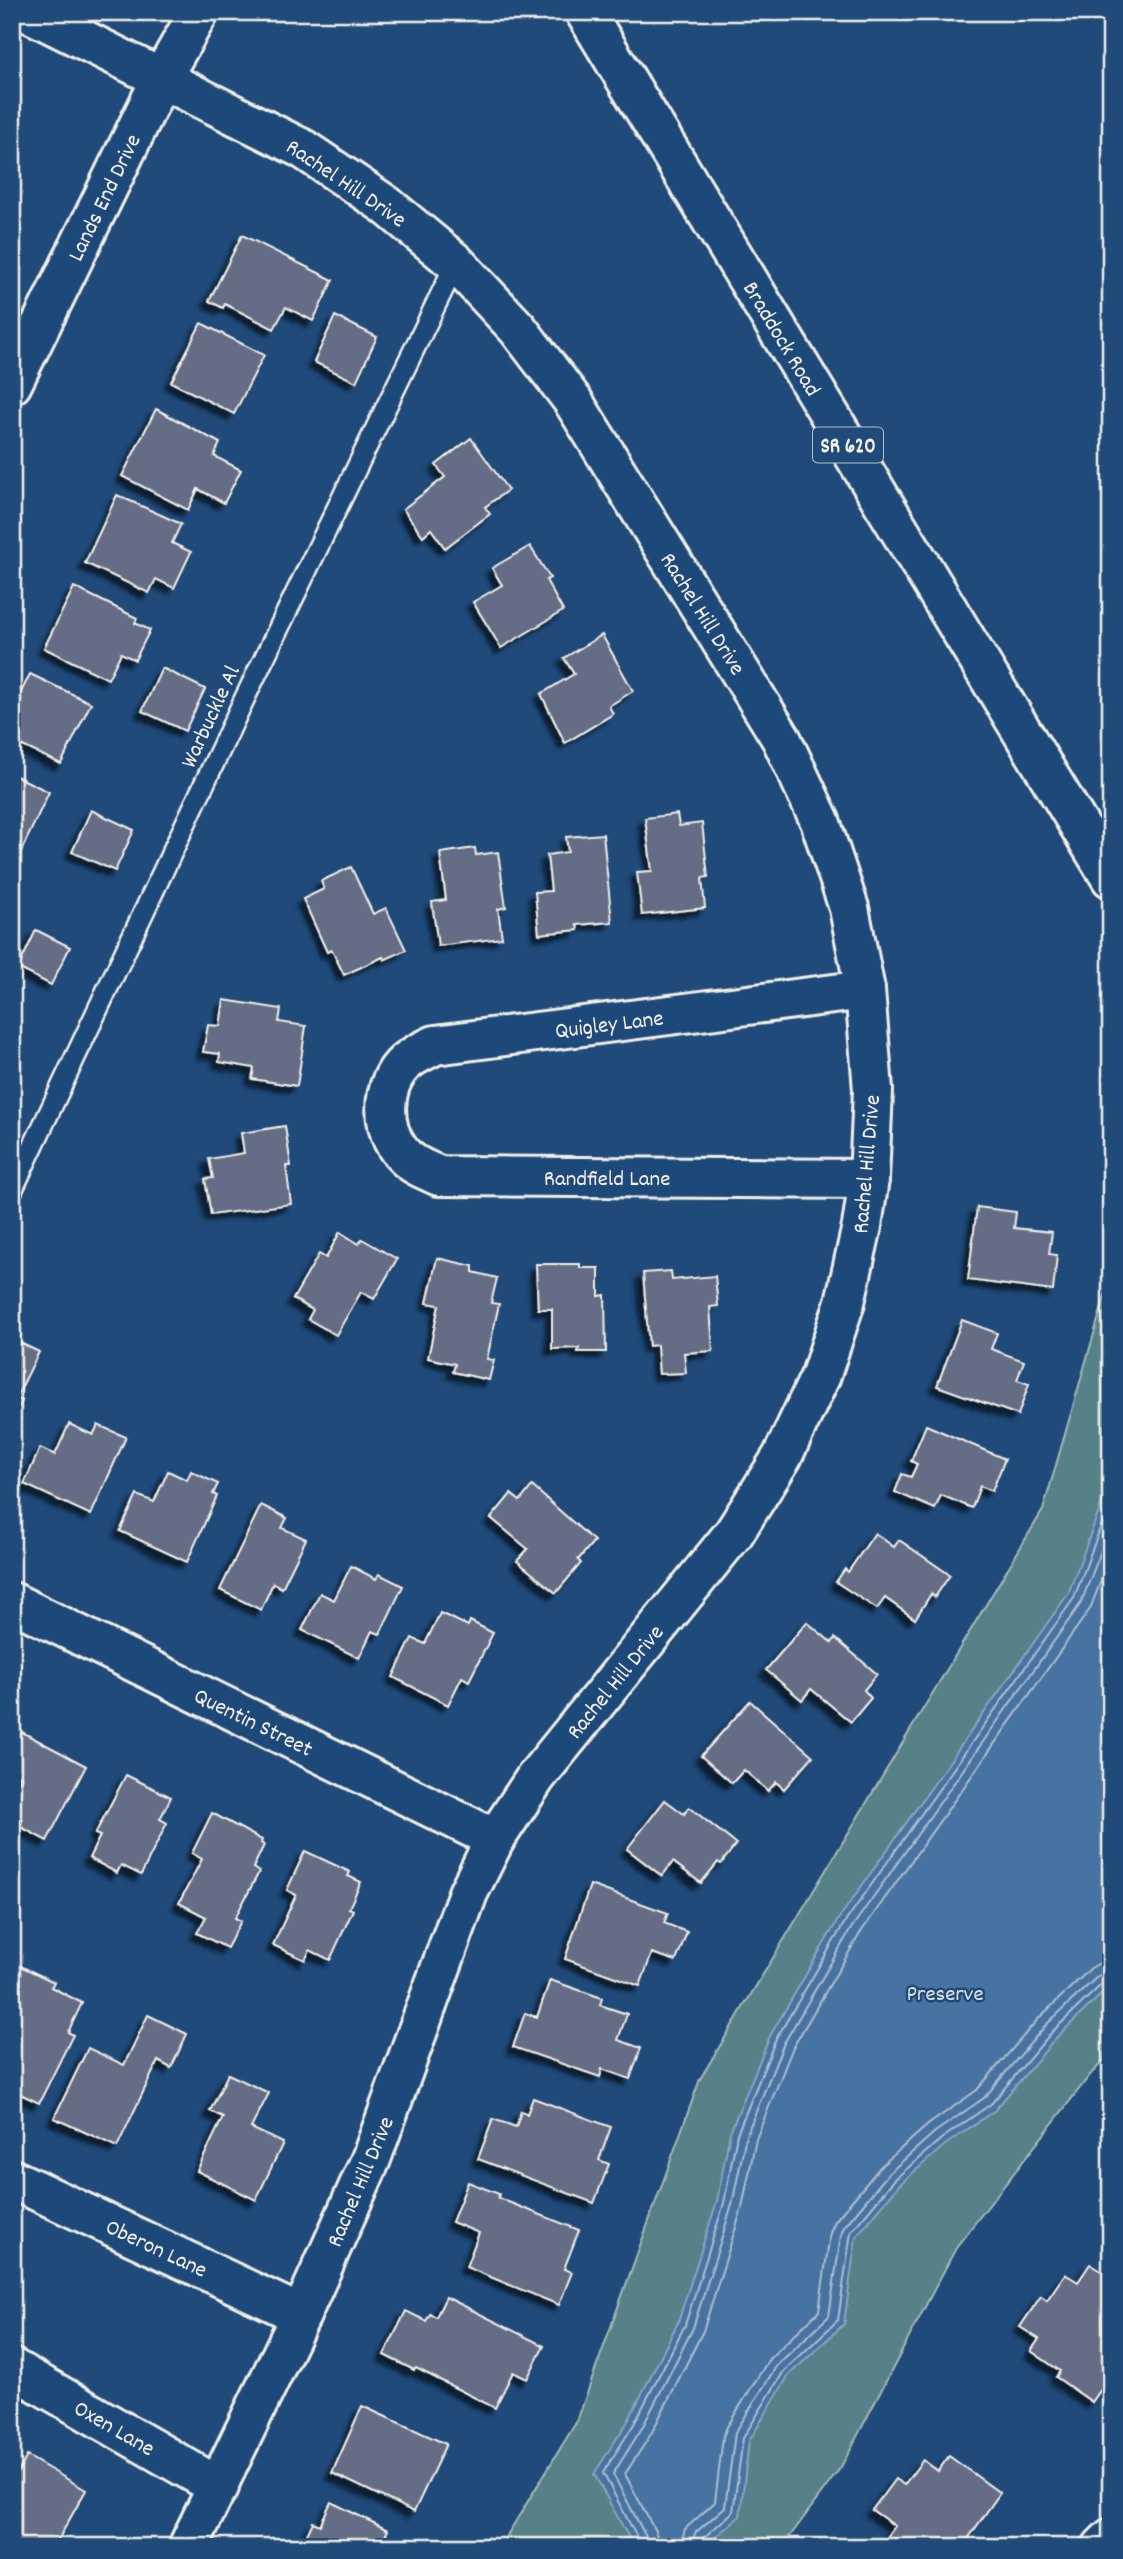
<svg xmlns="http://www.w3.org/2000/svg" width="1123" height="2559" font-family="Dekko,sans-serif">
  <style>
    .green { fill: #578188; stroke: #a6b9b8; stroke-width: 2 }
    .water { fill: #4773a2; stroke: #8ca5be; stroke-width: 2 }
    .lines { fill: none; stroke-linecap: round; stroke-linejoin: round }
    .shore { stroke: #afbfcc; stroke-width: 2 }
    .building { fill: #656d86; stroke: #f4f1e8; stroke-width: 2; filter: url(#shadow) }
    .lane-casing { stroke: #f4f1e8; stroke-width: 24 }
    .street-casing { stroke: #f4f1e8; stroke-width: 44 }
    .primary-casing { stroke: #f4f1e8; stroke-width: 44 }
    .lane { stroke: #1f4a7a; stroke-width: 19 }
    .street { stroke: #1f4a7a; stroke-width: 38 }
    .primary { stroke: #1f4a7a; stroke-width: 38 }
    .labels { text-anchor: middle; stroke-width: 5; stroke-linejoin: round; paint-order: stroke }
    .shield { fill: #1f4a7a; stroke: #b4bfc7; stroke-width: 2 }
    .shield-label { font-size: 21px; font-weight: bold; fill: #f4f1e8 }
    .street-label { font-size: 23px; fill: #f4f1e8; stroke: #1f4a7a }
    .park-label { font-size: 23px; fill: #dce0da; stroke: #1f4a7a }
  </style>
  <defs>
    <filter id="shadow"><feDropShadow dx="-6" dy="6" stdDeviation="2" flood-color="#0009"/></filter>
  </defs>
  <rect width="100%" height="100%" fill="#1f4a7a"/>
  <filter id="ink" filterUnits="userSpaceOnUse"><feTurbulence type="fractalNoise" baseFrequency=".0143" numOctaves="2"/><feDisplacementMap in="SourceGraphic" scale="14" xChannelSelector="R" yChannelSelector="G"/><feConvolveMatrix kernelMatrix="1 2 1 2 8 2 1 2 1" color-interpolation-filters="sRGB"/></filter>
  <g filter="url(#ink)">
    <!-- green -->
    <path class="green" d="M 1111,1275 L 1111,2053 L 1091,2074 L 957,2246 L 841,2467 L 782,2547 L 500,2547 L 577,2421 L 700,2079 L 1043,1510 Z"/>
    <!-- water -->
    <path class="water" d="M 1111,1479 L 1111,1985 L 1057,2037 L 995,2110 L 945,2145 L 899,2185 L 856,2237 L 844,2324 L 789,2375 L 749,2441 L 740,2516 L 703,2547 L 634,2547 L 594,2474 L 628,2421 L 678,2322 L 717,2201 L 730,2132 L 770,2036 L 839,1918 L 1068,1594 Z"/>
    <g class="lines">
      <!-- shore -->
      <g class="shore">
        <path d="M 639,2547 L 639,2541 L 603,2473 L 634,2424 L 685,2325 L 724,2203 L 737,2134 L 776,2039 L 845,1922 L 1074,1598 L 1111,1499"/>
        <path d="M 648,2547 L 646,2537 L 613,2474 L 642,2428 L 693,2328 L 732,2205 L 746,2136 L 784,2043 L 852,1927 L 1081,1603 L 1111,1525"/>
        <path d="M 659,2547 L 656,2533 L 625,2474 L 651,2434 L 703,2331 L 742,2208 L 756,2139 L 793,2047 L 861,1932 L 1090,1609 L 1111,1555"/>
        <path d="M 680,2547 L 685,2529 L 715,2502 L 723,2437 L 727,2427 L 769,2359 L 819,2311 L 830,2233 L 835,2221 L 881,2166 L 929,2124 L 977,2090 L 1038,2019 L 1091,1968 L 1100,1963 L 1111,1961"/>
        <path d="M 691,2547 L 695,2533 L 725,2507 L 735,2433 L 777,2365 L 829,2316 L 841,2235 L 844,2227 L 888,2174 L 935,2132 L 984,2098 L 1046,2025 L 1098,1976 L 1111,1972"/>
        <path d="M 700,2547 L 702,2539 L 733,2512 L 743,2438 L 784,2371 L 838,2320 L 851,2232 L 894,2180 L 941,2139 L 991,2104 L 1052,2032 L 1103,1983 L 1111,1981"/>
      </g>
    </g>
    <!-- building -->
    <g class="building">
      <path d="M 242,235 L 333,280 L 313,321 L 286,307 L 274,329 L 225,304 L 223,308 L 209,301 Z"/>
      <path d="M 335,316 L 377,337 L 356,382 L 314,362 Z"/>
      <path d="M 201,323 L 264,355 L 234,414 L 171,382 Z"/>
      <path d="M 156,409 L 220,443 L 214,456 L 241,470 L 224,503 L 198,489 L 188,510 L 122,476 Z"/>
      <path d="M 471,438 L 508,490 L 485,507 L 490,514 L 445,548 L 431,529 L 423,536 L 403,509 L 445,477 L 436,465 Z"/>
      <path d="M 117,495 L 181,524 L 172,543 L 191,552 L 174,588 L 156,579 L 149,593 L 85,563 Z"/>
      <path d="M 530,546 L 550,578 L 546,580 L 563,611 L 501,648 L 473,602 L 502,585 L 492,568 Z"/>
      <path d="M 74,587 L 137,618 L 135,623 L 150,630 L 135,660 L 121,653 L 108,679 L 44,648 Z"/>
      <path d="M 602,635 L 633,691 L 609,706 L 613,714 L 565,743 L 541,694 L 574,674 L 564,658 Z"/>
      <path d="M 162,668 L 205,689 L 185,731 L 142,711 Z"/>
      <path d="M 30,674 L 91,703 L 61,764 L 12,741 L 12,710 Z"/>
      <path d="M 12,774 L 49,792 L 18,858 L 12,855 Z"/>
      <path d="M 91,810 L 134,830 L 115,871 L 72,852 Z"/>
      <path d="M 677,814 L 679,826 L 702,823 L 708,877 L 702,878 L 705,908 L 642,915 L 637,872 L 652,871 L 645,818 Z"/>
      <path d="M 603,834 L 612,922 L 577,925 L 578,930 L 539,934 L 535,892 L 551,891 L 547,855 L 568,852 L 566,837 Z"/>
      <path d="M 475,848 L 476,855 L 498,852 L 506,907 L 498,909 L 502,938 L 438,946 L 432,902 L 446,900 L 440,853 Z"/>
      <path d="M 351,867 L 373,914 L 386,908 L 406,950 L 384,960 L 383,957 L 344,975 L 332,950 L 327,952 L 303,899 L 324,889 L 321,881 Z"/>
      <path d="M 36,930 L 70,947 L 51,985 L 18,968 Z"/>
      <path d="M 224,1000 L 281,1009 L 279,1022 L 306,1026 L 297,1086 L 252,1079 L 254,1068 L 219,1062 L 220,1054 L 203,1052 L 208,1025 L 220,1026 Z"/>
      <path d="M 285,1126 L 291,1166 L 286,1166 L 291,1204 L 211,1215 L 205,1179 L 213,1178 L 209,1159 L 244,1153 L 241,1133 Z"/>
      <path d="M 977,1207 L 1016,1212 L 1014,1228 L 1052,1232 L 1049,1254 L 1057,1255 L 1053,1291 L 968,1280 Z"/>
      <path d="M 340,1232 L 359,1244 L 362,1239 L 397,1259 L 374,1299 L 361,1292 L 336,1335 L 308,1319 L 313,1310 L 293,1299 L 319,1254 L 326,1258 Z"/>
      <path d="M 437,1258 L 473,1266 L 473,1272 L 497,1278 L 491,1303 L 499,1304 L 487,1359 L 494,1360 L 489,1380 L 453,1372 L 455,1364 L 428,1358 L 439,1305 L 427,1303 Z"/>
      <path d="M 536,1264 L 580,1264 L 580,1268 L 599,1268 L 599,1296 L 605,1295 L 606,1352 L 578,1352 L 579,1348 L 552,1349 L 552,1309 L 538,1309 Z"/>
      <path d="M 671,1271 L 672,1280 L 715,1276 L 718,1306 L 710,1307 L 713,1351 L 684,1353 L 686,1373 L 659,1374 L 657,1345 L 649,1346 L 643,1273 Z"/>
      <path d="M 962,1320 L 997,1333 L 991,1349 L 1024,1361 L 1017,1380 L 1029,1384 L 1018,1415 L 937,1386 Z"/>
      <path d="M 12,1339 L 39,1352 L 16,1398 L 22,1401 L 12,1421 Z"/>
      <path d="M 69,1424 L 93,1435 L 98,1425 L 126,1437 L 91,1515 L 24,1484 L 40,1448 L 55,1455 Z"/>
      <path d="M 926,1425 L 1005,1459 L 992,1491 L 980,1486 L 972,1508 L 941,1495 L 935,1509 L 895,1492 L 902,1474 L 911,1477 L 917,1464 L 911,1461 Z"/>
      <path d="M 168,1471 L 187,1480 L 191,1471 L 218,1484 L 213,1494 L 217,1496 L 187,1562 L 120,1531 L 137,1495 L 154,1502 Z"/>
      <path d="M 532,1486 L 594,1541 L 578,1560 L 581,1563 L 556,1593 L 517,1561 L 528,1549 L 491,1518 L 511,1494 L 520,1501 Z"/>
      <path d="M 261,1505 L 287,1518 L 282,1528 L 306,1539 L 282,1588 L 273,1583 L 261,1610 L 220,1590 Z"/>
      <path d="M 875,1533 L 894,1547 L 899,1540 L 950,1575 L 935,1597 L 931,1594 L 915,1619 L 885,1598 L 877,1609 L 836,1582 L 845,1569 L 848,1572 Z"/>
      <path d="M 351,1566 L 376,1579 L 379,1574 L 403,1586 L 380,1634 L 372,1631 L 359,1658 L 302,1630 L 320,1593 L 334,1600 Z"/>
      <path d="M 440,1613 L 468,1626 L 470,1621 L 493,1633 L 469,1681 L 462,1677 L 448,1705 L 393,1677 L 412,1638 L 425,1644 Z"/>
      <path d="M 807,1622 L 832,1643 L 835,1638 L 877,1674 L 864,1690 L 871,1698 L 851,1722 L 811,1689 L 802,1700 L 766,1670 Z"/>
      <path d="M 750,1701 L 813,1756 L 784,1789 L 776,1782 L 768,1791 L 744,1770 L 732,1783 L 701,1756 Z"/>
      <path d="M 22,1732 L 86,1766 L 47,1841 L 19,1826 L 23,1819 L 12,1813 L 12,1795 L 21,1777 L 12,1773 L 12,1751 Z"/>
      <path d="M 126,1775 L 171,1797 L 160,1819 L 167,1823 L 141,1875 L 121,1865 L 117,1873 L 89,1858 L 100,1836 L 95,1834 Z"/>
      <path d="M 665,1800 L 684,1814 L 689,1807 L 736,1844 L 721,1864 L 718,1862 L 701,1883 L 673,1862 L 662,1876 L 627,1849 Z"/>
      <path d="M 212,1813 L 262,1840 L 261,1843 L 264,1845 L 253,1868 L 259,1872 L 235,1918 L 241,1921 L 227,1948 L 197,1933 L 206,1917 L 179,1903 L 202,1859 L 192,1853 Z"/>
      <path d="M 305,1851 L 350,1872 L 348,1876 L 361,1882 L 349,1908 L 353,1910 L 330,1960 L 310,1950 L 305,1960 L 273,1945 L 296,1895 L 287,1890 Z"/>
      <path d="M 590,1885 L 668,1913 L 664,1923 L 687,1932 L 676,1961 L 652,1953 L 640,1986 L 565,1959 Z"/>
      <path d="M 12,1962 L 54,1982 L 51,1987 L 82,2003 L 68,2032 L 73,2035 L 39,2103 L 12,2090 Z"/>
      <path d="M 550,1980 L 602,1998 L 600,2005 L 627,2014 L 618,2040 L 641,2048 L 630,2079 L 602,2069 L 600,2077 L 513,2047 L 525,2013 L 537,2017 Z"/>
      <path d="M 148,2015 L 187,2034 L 171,2068 L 158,2061 L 117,2147 L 54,2118 L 88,2048 L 124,2065 Z"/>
      <path d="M 228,2074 L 269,2093 L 251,2128 L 283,2143 L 256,2200 L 197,2171 L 223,2117 L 210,2111 Z"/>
      <path d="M 533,2098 L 611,2127 L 599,2160 L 609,2164 L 594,2203 L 478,2159 L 493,2119 L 516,2127 L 521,2111 L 527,2114 Z"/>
      <path d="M 468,2182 L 499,2194 L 498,2198 L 579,2230 L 564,2269 L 572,2272 L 559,2305 L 466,2267 L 479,2233 L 452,2222 Z"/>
      <path d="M 1090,2264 L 1111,2277 L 1111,2375 L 1092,2402 L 1056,2377 L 1060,2371 L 1031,2351 L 1039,2339 L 1020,2327 L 1041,2296 L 1047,2300 L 1065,2274 L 1078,2282 Z"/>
      <path d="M 446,2297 L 544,2346 L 527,2379 L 513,2372 L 495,2408 L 416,2368 L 414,2370 L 384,2355 L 406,2311 L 426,2321 L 430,2314 L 436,2317 Z"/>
      <path d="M 362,2406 L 446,2444 L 414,2512 L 332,2473 Z"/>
      <path d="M 27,2456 L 86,2490 L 54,2547 L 26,2547 L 12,2540 L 12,2483 Z"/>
      <path d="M 949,2456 L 1000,2493 L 965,2543 L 969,2547 L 897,2547 L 886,2539 L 895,2526 L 872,2510 L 895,2479 L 904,2485 L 923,2460 L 938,2471 Z"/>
      <path d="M 331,2502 L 388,2530 L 380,2547 L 301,2547 L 313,2522 L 320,2525 Z"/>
    </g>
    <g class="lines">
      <!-- lane casing -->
      <g class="lane-casing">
        <path id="lane" d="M 12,1191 L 241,706 L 456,263"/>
      </g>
      <!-- street casing -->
      <g class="street-casing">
        <g id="street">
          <path d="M 28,12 L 303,149 L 386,205 L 456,263 L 518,329 L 573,401 L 781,738 L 820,821 L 849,908 L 865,990 L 873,1090 L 869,1179 L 862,1226 L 845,1302 L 821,1375 L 782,1457 L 734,1533 L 536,1777 L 495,1839 L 468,1893 L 371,2159 L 301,2315 L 188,2547"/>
          <path d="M 12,384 L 162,77 L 199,12"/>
          <path d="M 865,990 L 435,1045 C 427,1049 418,1053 411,1058 C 382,1077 379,1123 399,1150 C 409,1164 424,1169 439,1176 L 869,1179"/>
          <path d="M 12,1602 L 495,1839"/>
          <path d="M 12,2179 L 301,2315"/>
          <path d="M 12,2368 L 219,2487"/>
          <path d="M 1102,2547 L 1111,2538"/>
        </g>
      </g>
      <!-- primary casing -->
      <g class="primary-casing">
        <path id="primary" d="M 585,12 L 1111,878"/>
      </g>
      <!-- lane -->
      <use href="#lane" class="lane"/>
      <!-- street -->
      <use href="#street" class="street"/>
      <!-- primary -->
      <use href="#primary" class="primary"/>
    </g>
  </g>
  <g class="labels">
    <!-- shield labels -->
    <rect class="shield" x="813" y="427.5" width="70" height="35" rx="5"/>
    <g class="shield-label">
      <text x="848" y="452">SR 620</text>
    </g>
    <!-- street labels -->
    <g class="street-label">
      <text transform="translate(347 182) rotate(34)" y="8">Rachel Hill Drive</text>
      <text transform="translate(103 197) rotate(-64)" y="8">Lands End Drive</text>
      <text transform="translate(783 338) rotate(59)" y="8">Braddock Road</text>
      <text transform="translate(704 613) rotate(58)" y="8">Rachel Hill Drive</text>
      <text transform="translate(209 716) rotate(-65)" y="8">Warbuckle Al</text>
      <text transform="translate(609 1023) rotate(-7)" y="8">Quigley Lane</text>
      <text transform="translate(865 1164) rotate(-85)" y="8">Rachel Hill Drive</text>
      <text x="607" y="1185">Randfield Lane</text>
      <text transform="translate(614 1681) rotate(-51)" y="8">Rachel Hill Drive</text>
      <text transform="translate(254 1721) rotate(26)" y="8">Quentin Street</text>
      <text transform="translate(359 2181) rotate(-67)" y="8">Rachel Hill Drive</text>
      <text transform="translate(157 2247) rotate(25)" y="8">Oberon Lane</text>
      <text transform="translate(115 2427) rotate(30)" y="8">Oxen Lane</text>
    </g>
    <!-- park labels -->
    <g class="park-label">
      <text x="945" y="2000">Preserve</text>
    </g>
  </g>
  <!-- margin -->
  <rect width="1123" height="2559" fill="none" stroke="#1f4a7a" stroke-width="42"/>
  <rect x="21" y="21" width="1081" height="2517" fill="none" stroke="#f4f1e8" stroke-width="2.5" filter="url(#ink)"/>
</svg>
